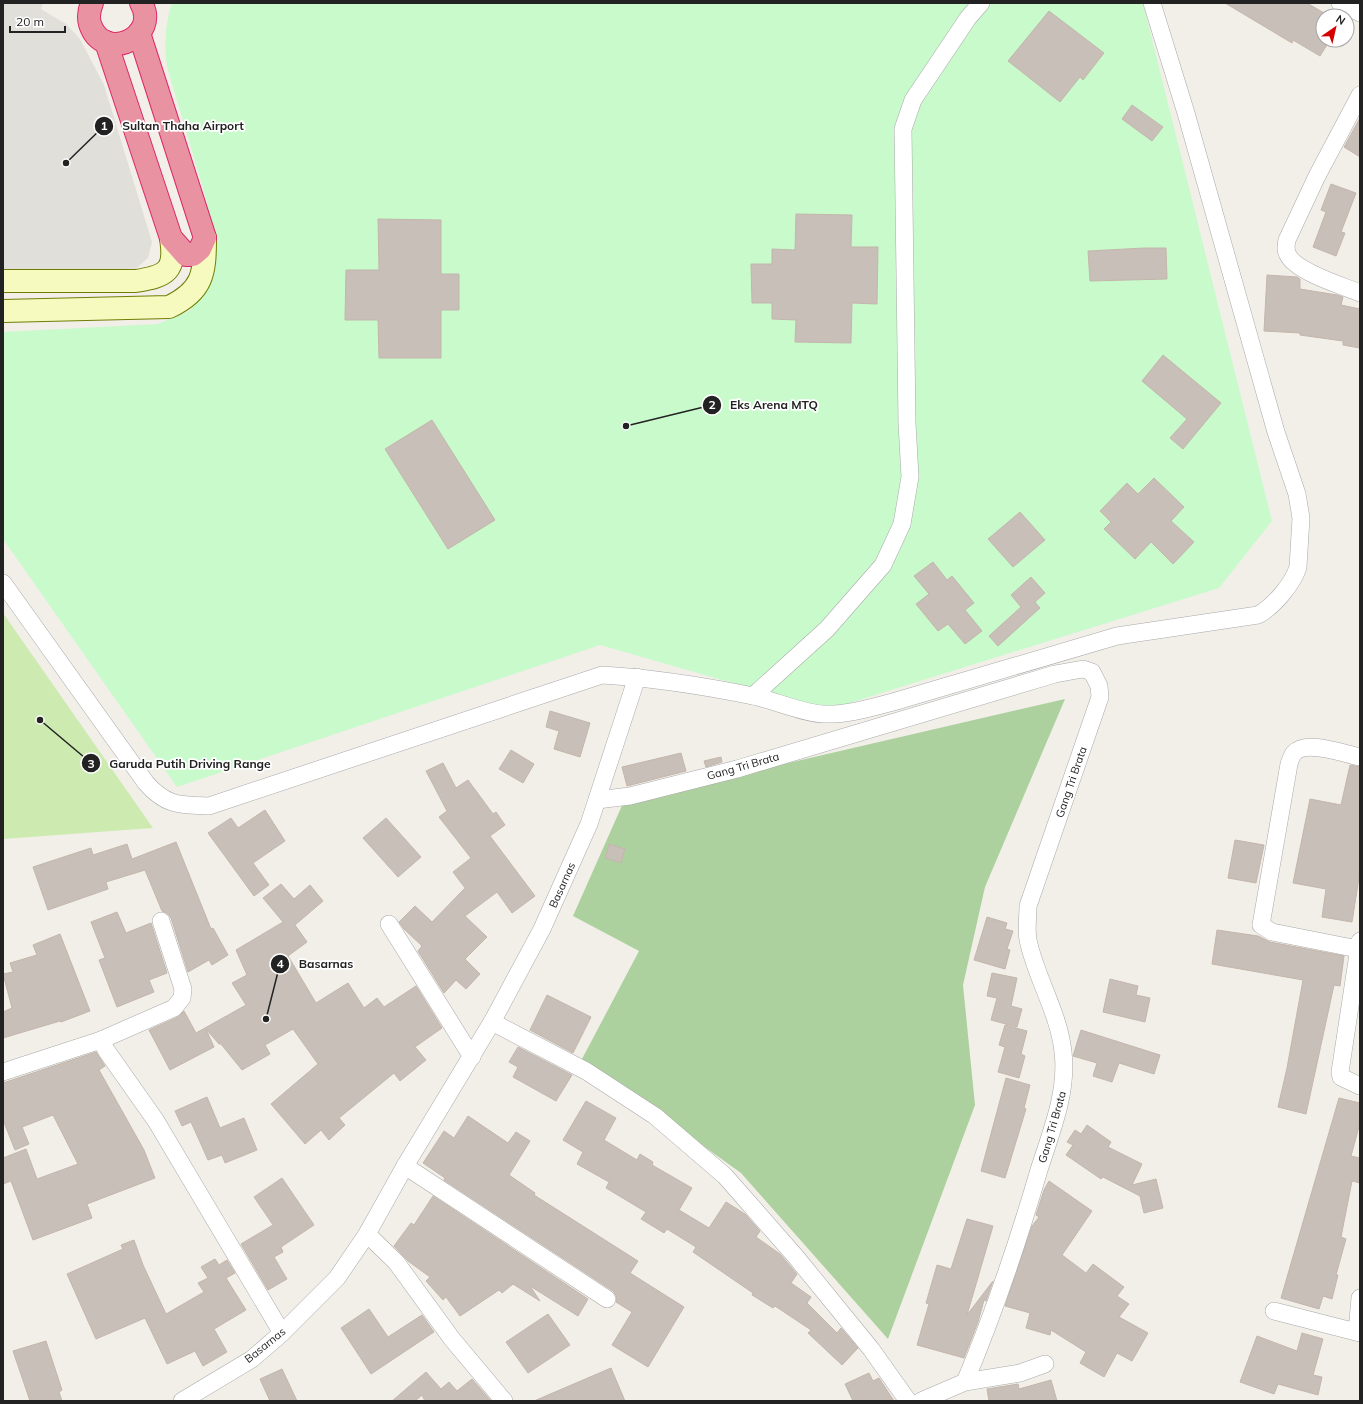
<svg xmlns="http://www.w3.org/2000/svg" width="1363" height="1404" font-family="Mulish,sans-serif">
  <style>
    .airport { fill: #e1dfda }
    .grass { fill: #cdebb0 }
    .forest { fill: #add19e }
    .park { fill: #c8facc }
    .building { fill: #c7bfb8; stroke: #c4b6ab }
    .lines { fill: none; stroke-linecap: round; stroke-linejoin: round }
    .street-casing { stroke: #a9a9a9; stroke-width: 18 }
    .secondary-casing { stroke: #707d05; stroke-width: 24 }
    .highway-casing { stroke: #dc2a67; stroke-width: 24 }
    .street { stroke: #fff; stroke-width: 17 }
    .secondary { stroke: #f7fabf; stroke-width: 22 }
    .highway { stroke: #e892a2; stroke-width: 22 }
    .labels { text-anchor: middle; stroke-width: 3.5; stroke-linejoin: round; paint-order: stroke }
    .street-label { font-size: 11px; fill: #222; stroke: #fff }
    .leader { fill: none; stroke: #222; stroke-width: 1.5 }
    .callout-dot { fill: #222; stroke: #fff; stroke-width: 1.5 }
    .mark-label { font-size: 12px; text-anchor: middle; font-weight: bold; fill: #fff }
    .callout-label { font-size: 12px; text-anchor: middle; font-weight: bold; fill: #222; stroke: #fff; stroke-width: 3.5; stroke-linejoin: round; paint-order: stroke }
  </style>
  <rect width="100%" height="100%" fill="#f2efe9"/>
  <!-- airport -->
  <path class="airport" d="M 3,3 L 43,3 L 41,9 L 66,24 L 80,39 L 104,85 L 152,242 L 148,258 L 133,271 L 3,273 Z"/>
  <!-- grass -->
  <path class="grass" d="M 3,613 L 153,828 L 3,839 Z"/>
  <!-- forest -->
  <path class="forest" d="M 1065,699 L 985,887 L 963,985 L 975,1105 L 888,1339 L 741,1173 L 582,1059 L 639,951 L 573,916 L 624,801 Z"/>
  <!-- park -->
  <path class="park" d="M 172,3 L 1143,3 L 1272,521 L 1219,588 L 827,710 L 600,645 L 177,787 L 3,539 L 3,332 L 158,324 L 189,311 L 204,291 L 216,256 L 207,202 L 167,67 C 164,45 165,25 172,3 Z"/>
  <!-- building -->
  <g class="building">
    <path d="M 1225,3 L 1307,3 L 1329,16 L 1323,16 L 1323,40 L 1330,40 L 1320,56 L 1293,40 L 1292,43 Z"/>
    <path d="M 1049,11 L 1104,53 L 1083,80 L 1080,77 L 1060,102 L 1008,61 Z"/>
    <path d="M 1132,105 L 1163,127 L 1152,141 L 1122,119 Z"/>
    <path d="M 1360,118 L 1360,157 L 1344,147 Z"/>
    <path d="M 1331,184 L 1356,193 L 1341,232 L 1345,233 L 1336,256 L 1313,247 L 1326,212 L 1321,210 Z"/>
    <path d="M 796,214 L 852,215 L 851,247 L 878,247 L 877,304 L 852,303 L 851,343 L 795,342 L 796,320 L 772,319 L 772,303 L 752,303 L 751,264 L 772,264 L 772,249 L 795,250 Z"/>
    <path d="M 378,219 L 441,220 L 441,274 L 459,274 L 459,310 L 441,310 L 441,358 L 379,358 L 378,320 L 345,320 L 346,270 L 379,270 Z"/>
    <path d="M 1144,248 L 1166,248 L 1167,279 L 1090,281 L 1088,251 Z"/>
    <path d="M 1267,275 L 1297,277 L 1300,279 L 1300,289 L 1337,295 L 1343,297 L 1341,305 L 1360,309 L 1360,348 L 1343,345 L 1343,341 L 1300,335 L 1300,333 L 1264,331 Z"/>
    <path d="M 1163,355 L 1221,403 L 1183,449 L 1170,438 L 1187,419 L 1142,381 Z"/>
    <path d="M 432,420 L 495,520 L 448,549 L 385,449 Z"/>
    <path d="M 1154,478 L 1184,507 L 1171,521 L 1194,542 L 1173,564 L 1151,542 L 1135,559 L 1104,529 L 1111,522 L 1100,511 L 1127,483 L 1138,494 Z"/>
    <path d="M 1020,512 L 1045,540 L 1013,567 L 988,539 Z"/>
    <path d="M 933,562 L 947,580 L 952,576 L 974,603 L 965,610 L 982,631 L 965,644 L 948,624 L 938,631 L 916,604 L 929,594 L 914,576 Z"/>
    <path d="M 1031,577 L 1045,593 L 1035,602 L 1040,608 L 998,646 L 989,636 L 1021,607 L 1011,595 Z"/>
    <path d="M 550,711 L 590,723 L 580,757 L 554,749 L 559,731 L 546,727 Z"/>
    <path d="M 511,750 L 534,764 L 523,783 L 499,769 Z"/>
    <path d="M 681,753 L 686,771 L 627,786 L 622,767 Z"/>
    <path d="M 721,757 L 722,762 L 706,767 L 704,761 Z"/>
    <path d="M 443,763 L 456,788 L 468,780 L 493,814 L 496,812 L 505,825 L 490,836 L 535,896 L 512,913 L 497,892 L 465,916 L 487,937 L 465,959 L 480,974 L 466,989 L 456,980 L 444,993 L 418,951 L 422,946 L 404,929 L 399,922 L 415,906 L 432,922 L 465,888 L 453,872 L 471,858 L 439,817 L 447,811 L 426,771 Z"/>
    <path d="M 1350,765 L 1360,767 L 1360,871 L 1352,922 L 1322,917 L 1326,889 L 1293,883 L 1310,799 L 1341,805 Z"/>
    <path d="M 265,810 L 285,841 L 253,863 L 269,885 L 254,896 L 208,833 L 231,818 L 238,828 Z"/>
    <path d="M 386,818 L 421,857 L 398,877 L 363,838 Z"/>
    <path d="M 1235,840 L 1264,845 L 1256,883 L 1228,878 Z"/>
    <path d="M 176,842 L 211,929 L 213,928 L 228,955 L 212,965 L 209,960 L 188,972 L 171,918 L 167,913 L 162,911 L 145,870 L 106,882 L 108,889 L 48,910 L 33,867 L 91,848 L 93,855 L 127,844 L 132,859 Z"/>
    <path d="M 609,844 L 625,849 L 621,863 L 605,858 Z"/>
    <path d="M 281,884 L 294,899 L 310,885 L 323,901 L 295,925 L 307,942 L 288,956 L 316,1003 L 348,983 L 364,1008 L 377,998 L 384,1007 L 416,986 L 442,1028 L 415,1047 L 426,1060 L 400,1081 L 394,1073 L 339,1118 L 345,1125 L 329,1140 L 321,1130 L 305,1144 L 271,1104 L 318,1064 L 293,1029 L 265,1045 L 270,1054 L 242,1070 L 221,1044 L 219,1044 L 206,1029 L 214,1047 L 170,1070 L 149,1030 L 178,1017 L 184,1011 L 196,1033 L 246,1005 L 232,983 L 247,975 L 236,950 L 283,922 L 263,898 Z"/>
    <path d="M 117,912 L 126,933 L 151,923 L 167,973 L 149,980 L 154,992 L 117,1007 L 99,960 L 105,958 L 91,922 Z"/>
    <path d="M 987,917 L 1007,923 L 1005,929 L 1013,931 L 1007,949 L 1010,950 L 1005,969 L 974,960 Z"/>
    <path d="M 1217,930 L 1258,936 L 1270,942 L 1344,956 L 1340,986 L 1334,985 L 1306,1114 L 1278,1107 L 1287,1068 L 1303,980 L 1212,964 Z"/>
    <path d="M 60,934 L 90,1011 L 61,1022 L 60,1021 L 3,1038 L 3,1012 L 12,1008 L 3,974 L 13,972 L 10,963 L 37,955 L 33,945 Z"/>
    <path d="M 992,973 L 1017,978 L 1011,1006 L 1022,1009 L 1017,1027 L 991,1020 L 997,998 L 987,996 Z"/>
    <path d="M 1110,979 L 1138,986 L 1136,995 L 1150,998 L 1145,1022 L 1103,1012 Z"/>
    <path d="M 547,995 L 591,1017 L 573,1053 L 530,1030 Z"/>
    <path d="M 1005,1025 L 1027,1031 L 1021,1054 L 1025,1056 L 1019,1078 L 998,1072 L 1005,1047 L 999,1045 Z"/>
    <path d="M 1081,1030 L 1160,1055 L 1154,1074 L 1119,1063 L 1112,1082 L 1093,1076 L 1097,1063 L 1073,1056 Z"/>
    <path d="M 518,1047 L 572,1075 L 556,1101 L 513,1077 L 518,1067 L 509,1062 Z"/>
    <path d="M 96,1052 L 105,1066 L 99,1070 L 144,1150 L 155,1178 L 87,1204 L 92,1218 L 33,1240 L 11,1181 L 3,1184 L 3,1158 L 26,1149 L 37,1179 L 78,1164 L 53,1115 L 22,1127 L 29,1144 L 15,1150 L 3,1120 L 3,1083 Z"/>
    <path d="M 1006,1078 L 1030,1085 L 1024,1108 L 1026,1109 L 1005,1178 L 981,1171 Z"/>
    <path d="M 207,1097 L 220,1128 L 244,1118 L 257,1150 L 225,1163 L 222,1155 L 208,1160 L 191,1122 L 182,1126 L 175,1111 Z"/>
    <path d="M 1339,1098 L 1360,1103 L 1360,1123 L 1351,1156 L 1360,1158 L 1360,1183 L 1352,1181 L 1341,1237 L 1346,1239 L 1336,1275 L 1338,1275 L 1332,1299 L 1323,1296 L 1319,1309 L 1281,1298 Z"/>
    <path d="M 586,1101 L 616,1118 L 604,1140 L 637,1160 L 640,1154 L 653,1162 L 652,1165 L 692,1188 L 679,1210 L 709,1228 L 726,1202 L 745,1214 L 760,1231 L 756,1237 L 780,1254 L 797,1274 L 791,1283 L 811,1297 L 807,1303 L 837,1333 L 841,1328 L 858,1348 L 842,1365 L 808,1333 L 811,1330 L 775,1306 L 773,1308 L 752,1295 L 753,1293 L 693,1252 L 696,1247 L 667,1229 L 664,1233 L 641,1219 L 646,1212 L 606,1188 L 609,1182 L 577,1164 L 583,1152 L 563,1140 Z"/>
    <path d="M 468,1116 L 508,1143 L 516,1132 L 530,1141 L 509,1175 L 535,1193 L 534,1195 L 638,1261 L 630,1273 L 684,1307 L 648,1367 L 612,1345 L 632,1312 L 616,1302 L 616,1295 L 613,1291 L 444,1180 L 445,1178 L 423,1163 L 444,1131 L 454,1138 Z"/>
    <path d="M 1087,1125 L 1111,1142 L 1108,1147 L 1142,1164 L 1132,1185 L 1156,1179 L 1163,1208 L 1144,1213 L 1140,1196 L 1103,1177 L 1101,1179 L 1066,1155 L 1073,1145 L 1067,1142 L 1075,1130 L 1081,1134 Z"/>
    <path d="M 282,1178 L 314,1225 L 281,1247 L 283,1252 L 274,1257 L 287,1279 L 268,1290 L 241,1244 L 273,1225 L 254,1197 Z"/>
    <path d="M 1049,1181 L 1092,1211 L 1062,1255 L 1086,1273 L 1093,1264 L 1124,1287 L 1117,1296 L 1129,1304 L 1119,1317 L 1148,1333 L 1132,1361 L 1117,1353 L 1104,1377 L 1080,1363 L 1086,1352 L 1051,1330 L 1050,1335 L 1026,1328 L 1030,1313 L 1005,1306 L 1032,1226 L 1039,1217 L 1036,1215 L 1044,1190 Z"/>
    <path d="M 433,1196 L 588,1299 L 578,1316 L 530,1286 L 540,1301 L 513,1284 L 502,1293 L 499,1290 L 460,1316 L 446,1297 L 443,1300 L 426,1281 L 430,1277 L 408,1261 L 394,1246 L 411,1223 L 414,1225 Z"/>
    <path d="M 967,1219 L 993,1226 L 967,1315 L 993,1281 L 986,1301 L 984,1300 L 978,1322 L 964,1358 L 917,1345 L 929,1304 L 926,1303 L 937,1265 L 951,1269 Z"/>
    <path d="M 134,1240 L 143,1265 L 166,1314 L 204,1292 L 198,1283 L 208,1278 L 201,1267 L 215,1259 L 219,1265 L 227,1260 L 235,1273 L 226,1278 L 246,1310 L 214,1329 L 227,1352 L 203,1366 L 195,1351 L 167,1364 L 145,1318 L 96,1339 L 67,1274 L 123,1249 L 121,1245 Z"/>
    <path d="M 369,1309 L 388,1337 L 422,1315 L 434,1332 L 371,1374 L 341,1328 Z"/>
    <path d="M 548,1314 L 570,1345 L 528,1373 L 506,1342 Z"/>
    <path d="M 1302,1333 L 1323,1339 L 1313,1375 L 1322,1377 L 1318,1395 L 1278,1384 L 1274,1394 L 1240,1382 L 1257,1336 L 1297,1351 Z"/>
    <path d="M 46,1341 L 62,1390 L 59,1392 L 62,1401 L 30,1401 L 13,1351 Z"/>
    <path d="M 611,1368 L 625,1401 L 534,1401 Z"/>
    <path d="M 282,1369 L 297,1401 L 270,1401 L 260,1379 Z"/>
    <path d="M 426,1372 L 441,1389 L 449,1382 L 457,1391 L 472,1379 L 491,1401 L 425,1401 L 422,1395 L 415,1401 L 392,1401 Z"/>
    <path d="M 869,1373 L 873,1381 L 879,1378 L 894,1401 L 853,1401 L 845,1384 Z"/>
    <path d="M 1051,1380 L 1057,1401 L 989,1401 L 987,1389 L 1018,1384 L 1019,1389 Z"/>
  </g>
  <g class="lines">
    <!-- street casing -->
    <g class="street-casing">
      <g id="street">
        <path d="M 1340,3 L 1360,13"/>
        <path d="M 1360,95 L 1317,176 L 1287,240 C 1286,245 1285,250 1288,255 C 1296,272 1343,286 1360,293"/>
        <path d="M 3,583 L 146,783 C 166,806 180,805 209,806 L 602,675 C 652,678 704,686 753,696 C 773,700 805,714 824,714 C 847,715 870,708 893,702 L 1117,636 L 1258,615 C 1273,607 1293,584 1298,567 L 1301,518 L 1297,494 L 1276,432 L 1186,113 L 1152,3"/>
        <path d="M 753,696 L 827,629 L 883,565 L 902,524 L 910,477 L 907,423 L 903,129 L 913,100 L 968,18 L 981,3"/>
        <path d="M 597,800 L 630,796 L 737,769 L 1055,674 L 1083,669 L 1092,672 L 1099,686 L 1100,697 L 1028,906 C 1028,917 1026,929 1028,940 C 1036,978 1059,1013 1063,1052 C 1068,1092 1051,1132 1039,1170 C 1018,1242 994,1313 965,1382"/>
        <path d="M 389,924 L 472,1057"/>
        <path d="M 1360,941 L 1340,1072 L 1341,1077 L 1360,1086"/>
        <path d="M 1358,949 L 1272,932 L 1261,925 L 1289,764 C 1290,761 1292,755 1294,753 C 1306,739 1344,754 1360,757"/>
        <path d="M 492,1022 L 586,1071 L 655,1116 L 725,1176 L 796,1257 L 871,1349 L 908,1401"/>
        <path d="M 101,1040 L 106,1050 L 156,1121 L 282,1333"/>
        <path d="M 3,1072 L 101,1040 L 174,1008 L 182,998 L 183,989 L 161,921"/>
        <path d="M 405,1166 L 607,1299"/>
        <path d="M 367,1234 L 396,1262 L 452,1339 L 504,1401"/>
        <path d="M 1274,1311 L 1360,1333"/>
        <path d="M 1357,1332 L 1360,1298"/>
        <path d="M 182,1401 L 252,1359 L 282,1333 L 337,1278 L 367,1234 L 405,1166 L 492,1022 L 542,929 L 589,824 L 637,677"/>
        <path d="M 921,1401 L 965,1382 L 1020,1373 L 1045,1364"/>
      </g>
    </g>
    <!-- secondary casing -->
    <g class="secondary-casing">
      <g id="secondary">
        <path d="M 3,281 L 136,281 C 167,276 176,271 171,238"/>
        <path d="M 3,311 L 169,307 C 203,291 205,273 205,238"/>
      </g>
    </g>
    <!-- highway casing -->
    <g class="highway-casing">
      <g id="highway">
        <path d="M 92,3 C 89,10 88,17 90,24 C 103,64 161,37 141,3"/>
        <path d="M 106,42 L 171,238 L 186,255 L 193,255 L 200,249 L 205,238 L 139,33"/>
      </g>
    </g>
    <!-- street -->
    <use href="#street" class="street"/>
    <!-- secondary -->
    <use href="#secondary" class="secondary"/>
    <!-- highway -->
    <use href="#highway" class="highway"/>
  </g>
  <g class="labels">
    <!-- street labels -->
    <g class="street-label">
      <text transform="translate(743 766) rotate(-16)" y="4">Gang Tri Brata</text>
      <text transform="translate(1071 782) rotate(-71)" y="4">Gang Tri Brata</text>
      <text transform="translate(562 885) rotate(-66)" y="4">Basarnas</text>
      <text transform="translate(1052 1127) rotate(-74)" y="4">Gang Tri Brata</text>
      <text transform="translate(265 1345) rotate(-39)" y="4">Basarnas</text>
    </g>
  </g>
  <!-- callouts -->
  <path class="leader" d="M66 163L104 126M626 426L712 405M40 720L91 763M266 1019L280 964"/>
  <g class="callout-dot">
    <circle cx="66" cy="163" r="4"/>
    <circle cx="626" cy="426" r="4"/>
    <circle cx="40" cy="720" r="4"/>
    <circle cx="266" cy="1019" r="4"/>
    <circle cx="104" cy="126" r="10"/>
    <circle cx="712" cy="405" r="10"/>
    <circle cx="91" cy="763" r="10"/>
    <circle cx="280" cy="964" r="10"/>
  </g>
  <g class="mark-label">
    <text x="104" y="130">1</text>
    <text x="712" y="409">2</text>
    <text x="91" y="768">3</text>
    <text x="280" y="968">4</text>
  </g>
  <g class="callout-label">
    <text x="183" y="130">Sultan Thaha Airport</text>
    <text x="774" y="409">Eks Arena MTQ</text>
    <text x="190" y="768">Garuda Putih Driving Range</text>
    <text x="326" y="968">Basarnas</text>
  </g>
  <!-- border -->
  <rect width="1363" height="1404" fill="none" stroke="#222222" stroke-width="8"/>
  <!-- north arrow -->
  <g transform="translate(1335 28) rotate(34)"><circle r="19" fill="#ffffff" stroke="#a7a7a7"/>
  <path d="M0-3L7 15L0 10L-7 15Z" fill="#d40000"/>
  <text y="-6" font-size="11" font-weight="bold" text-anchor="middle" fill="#222222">N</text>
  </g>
  <!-- scale -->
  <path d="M10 26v6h55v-6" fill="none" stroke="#222222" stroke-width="2"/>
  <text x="16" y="26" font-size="12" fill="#222222" stroke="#ffffff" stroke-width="3" paint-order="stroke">20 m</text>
</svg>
